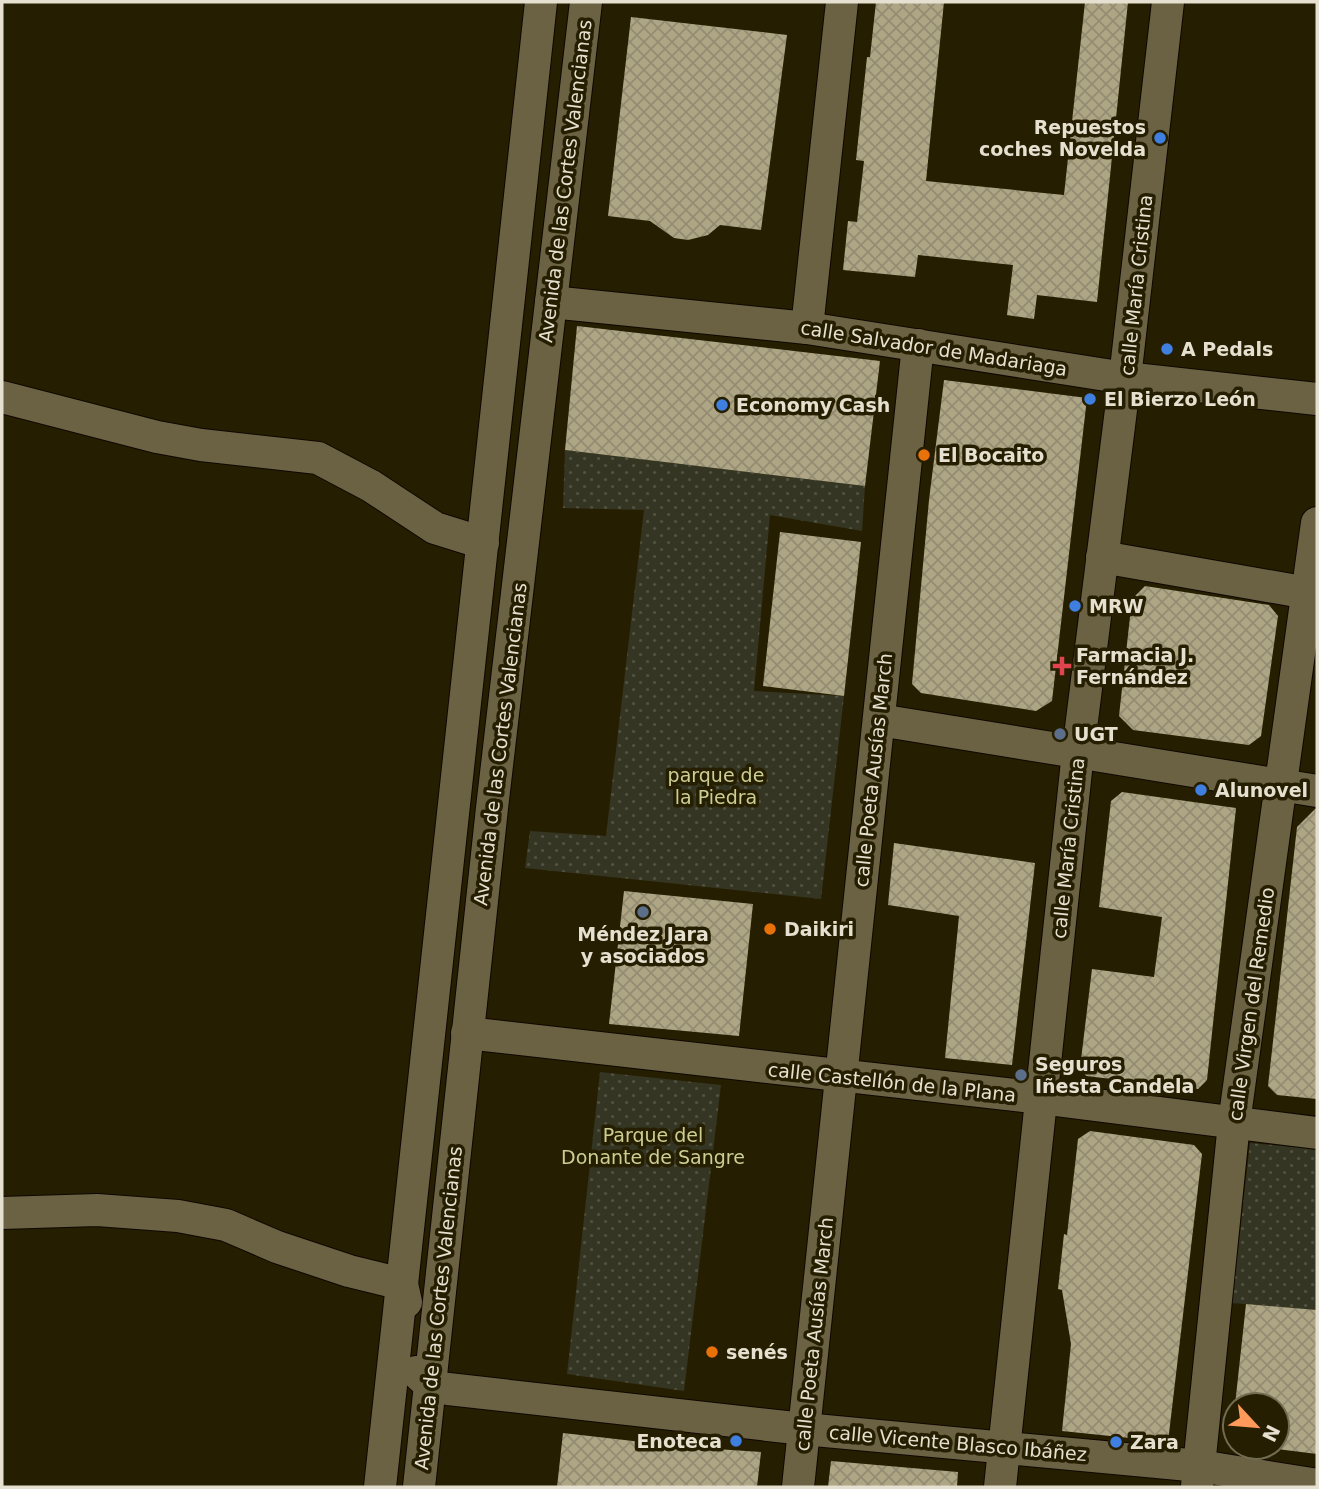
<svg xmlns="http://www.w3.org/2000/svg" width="1319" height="1489" font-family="'DejaVu Sans',sans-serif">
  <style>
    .grass { fill: url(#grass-dots) }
    .building { fill: url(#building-cross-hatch) }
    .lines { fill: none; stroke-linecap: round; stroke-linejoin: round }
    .minor-casing { stroke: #0f0700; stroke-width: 34 }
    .minor { stroke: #6b6244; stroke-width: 32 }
    .shop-dot { fill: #3f7fe0; stroke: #261e01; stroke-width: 2.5 }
    .food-dot { fill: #e8710a; stroke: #261e01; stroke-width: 2.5 }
    .health-dot { fill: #e0444e; stroke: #261e01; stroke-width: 2.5 }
    .service-dot { fill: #5c6f8a; stroke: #261e01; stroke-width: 2.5 }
    .labels { text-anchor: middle; stroke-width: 7; stroke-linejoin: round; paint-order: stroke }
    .poi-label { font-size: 19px; font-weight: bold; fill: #e5e0cf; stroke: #261e01; text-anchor: start }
    .street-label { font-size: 19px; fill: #e5e0cf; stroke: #261e01 }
    .park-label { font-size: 19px; fill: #cccf93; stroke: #261e01 }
  </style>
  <defs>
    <pattern id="grass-dots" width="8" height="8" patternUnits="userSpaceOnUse" patternTransform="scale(1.75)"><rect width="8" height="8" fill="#343522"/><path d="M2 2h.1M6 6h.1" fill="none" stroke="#515241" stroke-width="1.8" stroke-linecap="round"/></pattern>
    <pattern id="building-cross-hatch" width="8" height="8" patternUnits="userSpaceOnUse" patternTransform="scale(1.75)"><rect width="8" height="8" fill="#aea584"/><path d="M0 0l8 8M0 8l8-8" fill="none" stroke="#948c72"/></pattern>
  </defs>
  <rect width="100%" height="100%" fill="#261e01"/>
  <!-- grass -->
  <g class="grass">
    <path d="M 565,450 L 865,486 L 862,531 L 770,515 L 754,691 L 844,696 L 821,899 L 525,868 L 530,831 L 606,836 L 644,510 L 563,508 Z"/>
    <path d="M 600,1072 L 721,1085 L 684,1391 L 567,1374 Z"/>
    <path d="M 1250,1143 L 1317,1149 L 1317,1310 L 1232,1303 Z"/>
  </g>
  <!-- building -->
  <g class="building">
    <path d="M 876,2 L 944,2 L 926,181 L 1064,195 L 1085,2 L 1128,2 L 1097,302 L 1037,295 L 1034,319 L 1007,315 L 1013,265 L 918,255 L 915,277 L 843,270 L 848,221 L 857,222 L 864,161 L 856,160 L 867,57 L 870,57 Z"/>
    <path d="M 631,17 L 787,35 L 761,230 L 720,225 L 708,235 L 688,240 L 674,238 L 650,221 L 608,216 Z"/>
    <path d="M 577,326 L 880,361 L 865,486 L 565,450 Z"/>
    <path d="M 944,380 L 1087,398 L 1052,701 L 1036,711 L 921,693 L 912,684 L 929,500 Z"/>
    <path d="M 780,532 L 861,542 L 844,696 L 763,686 Z"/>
    <path d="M 1145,586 L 1269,605 L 1278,616 L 1261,736 L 1249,745 L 1133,730 L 1119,716 L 1132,599 Z"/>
    <path d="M 1122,792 L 1236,808 L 1207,1080 L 1198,1089 L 1086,1076 L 1080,1068 L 1092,969 L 1154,977 L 1162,917 L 1099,907 L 1111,801 Z"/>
    <path d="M 1315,809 L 1317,809 L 1317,1099 L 1277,1095 L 1268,1086 L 1297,827 Z"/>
    <path d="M 894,843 L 1035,863 L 1012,1065 L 945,1058 L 959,916 L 888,905 Z"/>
    <path d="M 624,891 L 753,904 L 739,1036 L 609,1024 Z"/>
    <path d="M 1090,1131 L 1194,1145 L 1202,1154 L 1168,1442 L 1062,1431 L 1071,1344 L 1062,1290 L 1058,1289 L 1064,1234 L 1067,1235 L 1078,1139 Z"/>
    <path d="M 1246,1304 L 1317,1310 L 1317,1454 L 1277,1449 L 1277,1405 L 1235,1405 Z"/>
    <path d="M 563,1433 L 686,1447 L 761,1452 L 757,1487 L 557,1487 Z"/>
    <path d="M 831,1461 L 958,1472 L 957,1487 L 828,1487 Z"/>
  </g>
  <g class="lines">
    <!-- minor casing -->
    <g class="minor-casing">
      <g id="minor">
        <path d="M 551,302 L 807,328 L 1125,378 L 1317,399"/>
        <path d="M 807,328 L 842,2"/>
        <path d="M 2,397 L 157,437 L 201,445 L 318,458 L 371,486 L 435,528 L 483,543"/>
        <path d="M 1102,557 L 1308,593"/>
        <path d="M 879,720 L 1317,791"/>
        <path d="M 467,1033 L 1041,1098 L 1317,1133"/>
        <path d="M 2,1213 L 97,1210 L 178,1216 L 226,1225 L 277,1247 L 349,1271 L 402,1284 L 406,1302"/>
        <path d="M 416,1372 L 431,1386 L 448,1389 L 804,1429 L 1200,1466 L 1317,1485"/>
        <path d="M 1197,1486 L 1234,1123 L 1317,523"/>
        <path d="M 380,1487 L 541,2"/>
        <path d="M 419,1487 L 492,808 L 586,2"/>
        <path d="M 798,1487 L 918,345"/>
        <path d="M 1000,1487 L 1078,752 L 1125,378 L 1168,2"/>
      </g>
    </g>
    <!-- minor -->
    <use href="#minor" class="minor"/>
  </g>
  <!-- markers -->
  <g class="shop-dot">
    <circle cx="1160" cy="138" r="7"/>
    <circle cx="1167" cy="349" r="7"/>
    <circle cx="1090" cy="399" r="7"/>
    <circle cx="722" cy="405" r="7"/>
    <circle cx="1075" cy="606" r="7"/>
    <circle cx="1201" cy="790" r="7"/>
    <circle cx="736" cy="1441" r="7"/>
    <circle cx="1116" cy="1442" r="7"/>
  </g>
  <g class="food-dot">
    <circle cx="924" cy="455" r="7"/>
    <circle cx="770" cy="929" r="7"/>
    <circle cx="712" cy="1352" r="7"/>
  </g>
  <path class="health-dot" d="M1058.5 655.5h7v7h7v7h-7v7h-7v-7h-7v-7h7z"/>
  <g class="service-dot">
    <circle cx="1060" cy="734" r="7"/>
    <circle cx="643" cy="912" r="7"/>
    <circle cx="1021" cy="1075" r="7"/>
  </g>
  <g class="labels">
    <!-- poi labels -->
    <g class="poi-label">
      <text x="1146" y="134" text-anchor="end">Repuestos<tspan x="1146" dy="22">coches Novelda</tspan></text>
      <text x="1181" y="356">A Pedals</text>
      <text x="1104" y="406">El Bierzo León</text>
      <text x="736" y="412">Economy Cash</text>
      <text x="938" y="462">El Bocaito</text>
      <text x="1089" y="613">MRW</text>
      <text x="1076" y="662">Farmacia J.<tspan x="1076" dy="22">Fernández</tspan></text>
      <text x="1074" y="741">UGT</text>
      <text x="1215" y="797">Alunovel</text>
      <text x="784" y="936">Daikiri</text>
      <text x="643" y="941" text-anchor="middle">Méndez Jara<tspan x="643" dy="22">y asociados</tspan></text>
      <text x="1035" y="1071">Seguros<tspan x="1035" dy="22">Iñesta Candela</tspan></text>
      <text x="726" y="1359">senés</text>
      <text x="722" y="1448" text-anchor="end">Enoteca</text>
      <text x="1130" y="1449">Zara</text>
    </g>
    <!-- street labels -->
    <g class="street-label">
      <text transform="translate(565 181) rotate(-83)" y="7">Avenida de las Cortes Valencianas</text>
      <text transform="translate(1136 285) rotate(-84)" y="7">calle María Cristina</text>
      <text transform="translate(934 348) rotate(9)" y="7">calle Salvador de Madariaga</text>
      <text transform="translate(500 744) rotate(-83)" y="7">Avenida de las Cortes Valencianas</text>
      <text transform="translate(873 770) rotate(-84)" y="7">calle Poeta Ausías March</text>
      <text transform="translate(1068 848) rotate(-84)" y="7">calle María Cristina</text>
      <text transform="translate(1251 1004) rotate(-82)" y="7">calle Virgen del Remedio</text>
      <text transform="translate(892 1082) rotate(6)" y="7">calle Castellón de la Plana</text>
      <text transform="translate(438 1308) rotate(-84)" y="7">Avenida de las Cortes Valencianas</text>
      <text transform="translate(814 1334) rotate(-84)" y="7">calle Poeta Ausías March</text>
      <text transform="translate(958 1443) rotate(5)" y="7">calle Vicente Blasco Ibáñez</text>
    </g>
    <!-- park labels -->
    <g class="park-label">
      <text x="716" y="782">parque de<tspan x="716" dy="22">la Piedra</tspan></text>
      <text x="653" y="1142">Parque del<tspan x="653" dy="22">Donante de Sangre</tspan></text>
    </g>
  </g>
  <!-- border -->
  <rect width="1319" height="1489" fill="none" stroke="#e5e0cf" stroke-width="7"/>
  <!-- north arrow -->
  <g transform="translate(1256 1426) rotate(116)"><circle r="33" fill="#261e01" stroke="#726c53" stroke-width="2"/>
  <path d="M0-5L12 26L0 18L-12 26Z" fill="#ff9a5b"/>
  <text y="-10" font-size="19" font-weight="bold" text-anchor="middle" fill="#e5e0cf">N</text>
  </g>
</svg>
